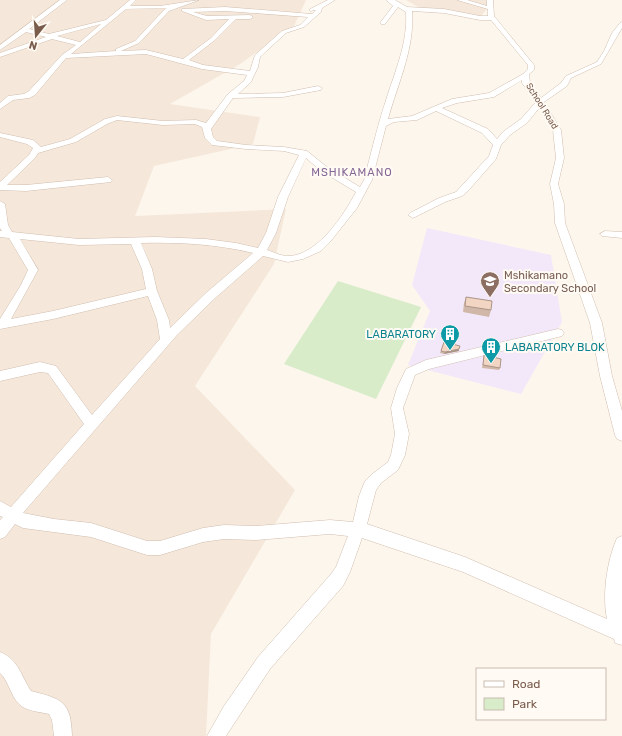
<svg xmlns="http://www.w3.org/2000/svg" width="622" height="736" font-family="Rubik,sans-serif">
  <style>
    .residential { fill: #f5e8da }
    .education { fill: #f3e8fa }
    .green { fill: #d8ecc9 }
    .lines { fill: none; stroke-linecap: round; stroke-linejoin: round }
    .minor-casing { stroke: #d1beb0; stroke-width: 1 }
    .minor { fill: #fff; fill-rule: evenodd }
    .wall { fill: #d1b7a8 }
    .shaded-wall { fill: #aa9588 }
    .building { fill: #f3d5c3; stroke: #aa9588 }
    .labels { text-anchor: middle; stroke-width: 4; stroke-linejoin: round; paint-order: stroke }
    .far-street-label { font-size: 9px; fill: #7a5c4d; stroke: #fffaf3 }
    .far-quarter-label { font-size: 11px; letter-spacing: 1px; fill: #846695; stroke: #fffaf3 }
    .education-label { font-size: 11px; fill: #785e54; stroke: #fffaf3; text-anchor: start }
    .culture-label { font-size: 11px; fill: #0d838f; stroke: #fffaf3; text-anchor: end }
  </style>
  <rect width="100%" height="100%" fill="#fdf6ec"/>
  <!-- residential -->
  <g class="residential">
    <path d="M 0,0 L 306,0 L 294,26 L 240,64 L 170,104 L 260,117 L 253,144 L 154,166 L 135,216 L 286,209 L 274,264 L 195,386 L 295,490 L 211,634 L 206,736 L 0,736 Z"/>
    <path d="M 406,0 L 494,0 L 481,16 L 425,11 Z"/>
  </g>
  <!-- education -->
  <path class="education" d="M 427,228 L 551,255 L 562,322 L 521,394 L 408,365 L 430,311 L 412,285 Z"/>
  <!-- green -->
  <path class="green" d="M 338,281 L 421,307 L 376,399 L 284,364 Z"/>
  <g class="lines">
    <!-- minor casing -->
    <g class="minor-casing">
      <g id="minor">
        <path d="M 60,0 L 67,0 L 29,29 L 49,34 L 106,20 L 130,0 L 136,0 L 130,6 L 160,6 L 199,0 L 169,11 L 139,43 L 121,51 L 146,50 L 183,59 L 211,38 L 229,19 L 206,20 L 182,11 L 182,9 L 225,7 L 312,14 L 316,10 L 310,11 L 310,9 L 328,0 L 335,0 L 322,8 L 321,12 L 304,27 L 286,33 L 260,57 L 258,67 L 251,82 L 238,94 L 283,93 L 318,86 L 322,88 L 321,90 L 283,97 L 233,98 L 211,129 L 213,137 L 217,141 L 246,145 L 284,147 L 307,151 L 327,167 L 360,187 L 364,180 C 371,154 377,127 386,100 C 395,71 408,43 406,12 L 398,7 L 385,24 L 381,24 L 380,23 L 393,6 L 386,0 L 395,0 L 407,7 L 444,9 L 480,16 L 488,16 L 488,9 L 457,0 L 467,0 L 487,6 L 487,0 L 493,0 L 494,16 L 534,65 L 534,70 L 529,74 L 530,83 L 541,98 L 561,83 L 566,76 L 597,62 L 604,51 L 612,33 L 620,23 L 622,22 L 622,28 L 601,64 L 571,78 L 567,86 L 544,102 L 561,130 L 564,158 L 558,184 L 564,204 L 565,223 L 602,323 L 612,376 L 622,411 L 622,441 L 617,439 L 615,435 L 600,376 L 590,323 L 555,223 L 554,204 L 550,184 L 556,158 L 553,130 L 540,107 L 527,123 L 510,135 L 501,145 L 496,159 L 468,191 L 462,196 L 445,202 L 413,218 L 408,215 L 410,213 L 439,198 L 456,192 L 489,156 L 493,145 L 482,133 L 436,111 L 417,120 L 394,122 L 386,126 L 372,180 L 357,208 L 330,242 L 321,251 L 303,259 L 288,262 L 263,256 L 214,299 L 177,335 L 23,513 L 54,519 L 91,523 L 147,541 L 160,541 L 203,528 L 224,525 L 256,526 L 330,520 L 353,522 L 359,496 L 365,481 L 371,475 L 388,462 L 391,455 L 395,434 L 391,408 L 397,388 L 406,369 L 426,360 L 558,329 L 562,330 L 564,333 L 562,336 L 429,369 L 415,375 L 403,408 L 409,434 L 405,455 L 398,470 L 381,483 L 376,490 L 367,524 L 465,557 L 607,619 C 602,594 607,561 617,538 L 622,536 L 622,645 L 615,643 L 614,639 L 463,572 L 362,538 L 350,572 L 343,586 L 270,669 L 226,736 L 207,736 L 224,706 L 258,657 L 331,574 L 336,567 L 348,536 L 330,534 L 256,540 L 224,539 L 203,542 L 160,555 L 147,555 L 91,537 L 23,528 L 15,524 L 5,537 L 0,539 L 0,520 L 3,517 L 0,516 L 0,501 L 11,507 L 84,424 L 48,373 L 40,372 L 0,381 L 0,371 L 40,362 L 56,366 L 92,415 L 160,339 L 157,320 L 148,296 L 53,319 L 0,329 L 0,319 L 21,285 L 28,270 L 9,238 L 0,237 L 0,231 L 2,231 L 0,228 L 0,201 L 5,204 L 8,225 L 12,232 L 79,239 L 155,237 L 206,239 L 236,243 L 258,248 L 266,233 L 278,197 L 299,155 L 284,151 L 246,149 L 212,145 L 205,138 L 202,127 L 195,124 L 163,125 L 117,120 L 107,124 L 76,142 L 38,153 L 35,158 L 7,185 L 26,185 L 108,177 L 112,180 L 111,182 L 26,191 L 0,190 L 0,182 L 29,155 L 33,148 L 27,144 L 0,137 L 0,133 L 33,140 L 41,147 L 70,139 L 105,119 L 117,116 L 163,121 L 196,120 L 206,123 L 228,94 L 244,81 L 247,75 L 202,69 L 146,54 L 66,58 L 35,95 L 29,98 L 13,100 L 0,109 L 0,103 L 8,96 L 24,94 L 29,91 L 62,55 L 76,45 L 52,39 L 0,57 L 0,53 L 46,37 L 26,32 L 0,50 L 0,45 ZM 166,8 L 135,41 L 116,49 L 116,51 L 71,54 L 126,9 ZM 225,11 L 308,17 L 300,25 L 282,31 L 255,55 L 250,71 L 203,65 L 189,60 L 215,40 L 236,19 L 250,19 L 253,17 L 250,15 L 207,16 L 193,12 ZM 412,11 L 444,13 L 480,20 L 491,20 L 528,65 L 528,69 L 523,74 L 489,93 L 452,99 L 412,116 L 388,119 C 398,83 415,48 412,11 ZM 101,24 L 80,42 L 57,36 ZM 522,80 L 522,83 L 536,102 L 521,119 L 504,131 L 497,139 L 488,129 L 442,108 L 457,103 L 494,97 ZM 306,158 L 321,171 L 356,192 C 344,215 317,256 288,256 C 281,256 273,252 267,250 L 276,233 L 288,197 ZM 20,239 L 79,245 L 131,244 L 142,269 L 146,289 L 53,311 L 11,319 L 38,270 ZM 141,243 C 178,242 217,244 253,253 L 206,293 L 170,328 L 169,320 L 157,291 L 152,269 Z"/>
        <path d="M 605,231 L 622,232 L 622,238 L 602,236 L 600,234 Z"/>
        <path d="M 0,652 C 19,660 21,676 31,691 C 62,699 71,701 72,736 L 54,736 L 52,720 L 49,714 C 41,712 25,711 19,704 C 10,695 9,681 0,673 Z"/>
      </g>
    </g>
    <!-- minor -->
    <use href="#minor" class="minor"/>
  </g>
  <!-- wall -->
  <g class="wall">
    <path d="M 466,297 L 491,310 L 489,317 L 463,312 L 464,303 Z"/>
    <path d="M 444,342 L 459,351 L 444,354 L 440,353 Z"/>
    <path d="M 484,355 L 500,368 L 499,370 L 482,368 Z"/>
  </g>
  <!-- shaded-wall -->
  <path class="shaded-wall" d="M 459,349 L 459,351 L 444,354 L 445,352 Z"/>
  <!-- building -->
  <g class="building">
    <path d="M 466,297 L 492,301 L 491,310 L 465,306 Z"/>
    <path d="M 444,342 L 460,346 L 459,349 L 445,352 L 441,351 Z"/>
    <path d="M 484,355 L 501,359 L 500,368 L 483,365 Z"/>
  </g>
  <!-- icons -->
  <defs>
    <g id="school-pin" transform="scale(1)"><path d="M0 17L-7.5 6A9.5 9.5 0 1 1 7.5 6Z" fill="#8d6e63" stroke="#fffaf3"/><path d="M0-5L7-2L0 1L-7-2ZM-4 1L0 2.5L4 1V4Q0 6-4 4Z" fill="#fff"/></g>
    <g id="building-pin" transform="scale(1)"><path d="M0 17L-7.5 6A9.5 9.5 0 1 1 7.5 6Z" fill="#0f9aa8" stroke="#fffaf3"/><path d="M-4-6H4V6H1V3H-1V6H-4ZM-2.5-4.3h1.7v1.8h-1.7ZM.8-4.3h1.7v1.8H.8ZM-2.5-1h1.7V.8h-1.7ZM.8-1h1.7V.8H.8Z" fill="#fff"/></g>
  </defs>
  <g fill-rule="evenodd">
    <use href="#school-pin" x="490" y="281"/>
    <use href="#building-pin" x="450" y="334"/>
    <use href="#building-pin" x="491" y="347"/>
  </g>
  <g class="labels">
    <!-- far-street labels -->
    <g class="far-street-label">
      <text transform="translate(542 106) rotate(58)" y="3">School Road</text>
    </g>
    <!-- far-quarter labels -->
    <g class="far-quarter-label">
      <text x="352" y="176">MSHIKAMANO</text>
    </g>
    <!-- education labels -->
    <g class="education-label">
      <text x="504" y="279">Mshikamano<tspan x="504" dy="13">Secondary School</tspan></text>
    </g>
    <!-- culture labels -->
    <g class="culture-label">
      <text x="436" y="338">LABARATORY</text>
      <text x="505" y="351" text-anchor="start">LABARATORY BLOK</text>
    </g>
  </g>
  <!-- legend -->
  <rect x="476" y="668" width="130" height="52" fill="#fffaf3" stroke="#cabbb1"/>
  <rect x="484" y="681" width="20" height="6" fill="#ffffff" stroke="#cabbb1"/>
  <text x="512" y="688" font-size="12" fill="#7a5c4d">Road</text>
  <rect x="484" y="698" width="20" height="12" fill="#d8ecc9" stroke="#cabbb1"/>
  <text x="512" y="708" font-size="12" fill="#7a5c4d">Park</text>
  <!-- north arrow -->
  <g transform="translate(36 36) rotate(197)" stroke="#fffaf3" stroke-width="3" paint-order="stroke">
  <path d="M0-3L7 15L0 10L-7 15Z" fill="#7a5c4d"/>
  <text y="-6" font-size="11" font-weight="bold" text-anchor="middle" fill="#7a5c4d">N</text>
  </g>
</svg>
